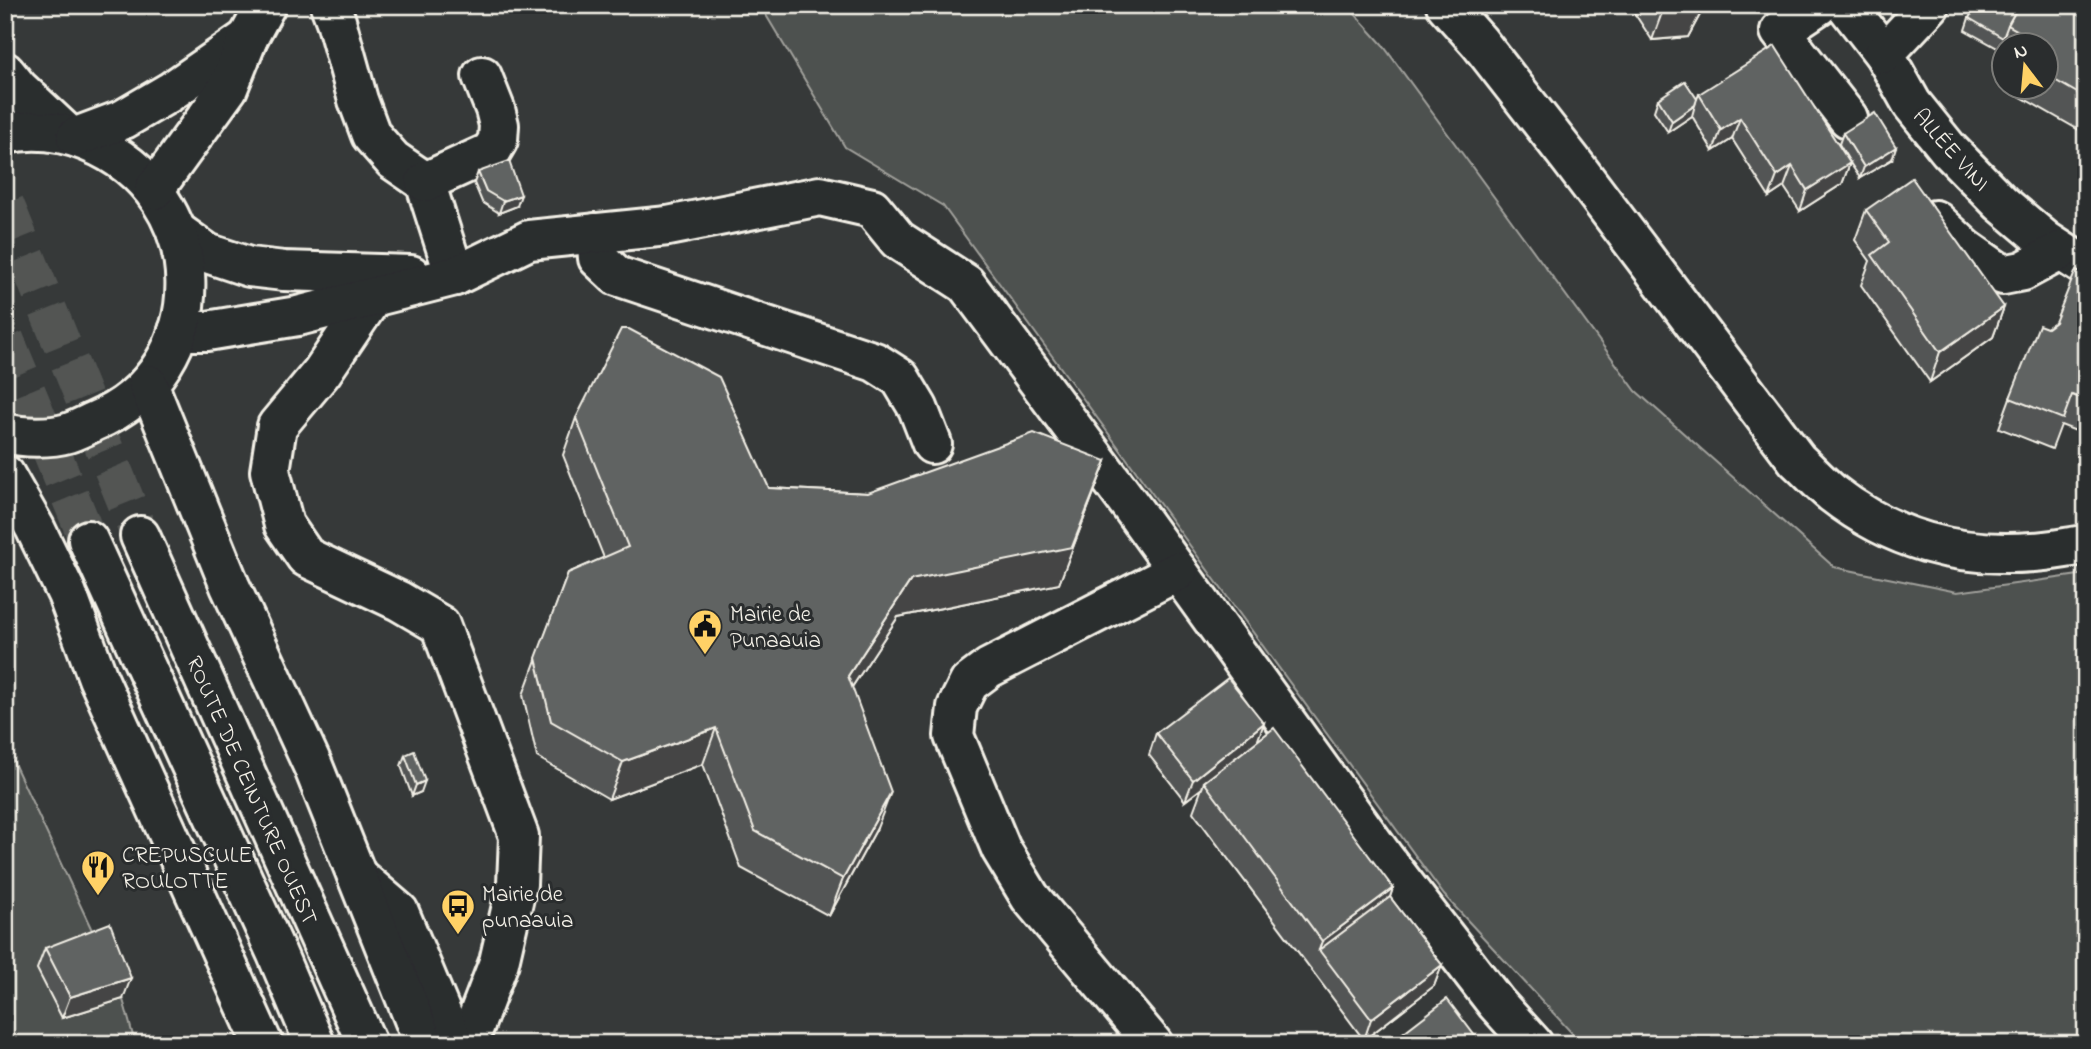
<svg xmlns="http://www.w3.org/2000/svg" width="2091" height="1049" font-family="'Indie Flower',sans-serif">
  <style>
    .green { fill: #4e514f; stroke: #a1a19c; stroke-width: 2 }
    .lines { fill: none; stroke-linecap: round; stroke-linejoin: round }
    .major-tunnel { stroke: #525553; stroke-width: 38; stroke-dasharray: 38 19; stroke-linecap: butt }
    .minor-casing { stroke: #f4f1e8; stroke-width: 44 }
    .major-casing { stroke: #f4f1e8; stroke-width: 44 }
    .minor { stroke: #2a2d2e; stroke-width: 38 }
    .major { stroke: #2a2d2e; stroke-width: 38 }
    .wall { fill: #535554; stroke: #f4f1e8; stroke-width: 2 }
    .shaded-wall { fill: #444545; stroke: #f4f1e8; stroke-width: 2 }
    .building { fill: #616362; stroke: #f4f1e8; stroke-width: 2 }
    .labels { text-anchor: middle; stroke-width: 6; stroke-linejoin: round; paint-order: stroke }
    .street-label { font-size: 23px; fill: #f4f1e8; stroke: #2a2d2e }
    .poi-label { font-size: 23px; fill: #f4f1e8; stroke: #2a2d2e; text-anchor: start }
  </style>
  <rect width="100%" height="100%" fill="#363939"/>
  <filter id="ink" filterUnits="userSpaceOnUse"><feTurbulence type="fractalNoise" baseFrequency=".0143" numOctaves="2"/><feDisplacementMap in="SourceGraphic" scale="14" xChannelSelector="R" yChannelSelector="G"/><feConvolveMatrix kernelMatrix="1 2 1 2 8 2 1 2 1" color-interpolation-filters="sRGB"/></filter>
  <g filter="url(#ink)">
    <!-- green -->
    <g class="green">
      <path d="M 760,5 L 1347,5 L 1382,44 L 1636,391 L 1834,567 L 1957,592 L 2086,574 L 2086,1044 L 1582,1044 L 1444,895 L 943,206 L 845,147 Z"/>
      <path d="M 5,744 L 91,928 C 114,962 125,1004 135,1044 L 5,1044 Z"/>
    </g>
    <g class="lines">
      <!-- major-tunnel -->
      <g class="major-tunnel">
        <path d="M 5,204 L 140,536"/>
        <path d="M 5,339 L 88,540"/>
      </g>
      <!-- minor casing -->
      <g class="minor-casing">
        <g id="minor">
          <path d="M 330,5 L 336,21 L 358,100 L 371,135 L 393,160 L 425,182 L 455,276"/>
          <path d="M 1819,5 L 1780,31 L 1848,118"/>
          <path d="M 1846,5 L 1884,54 L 1912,104 L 1949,150 L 2001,203 L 2046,241 L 2086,267"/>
          <path d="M 1884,54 L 1930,5"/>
          <path d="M 425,182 L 491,152 L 498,140 L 499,125 L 495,109 L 482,76"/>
          <path d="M 1935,220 L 1966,249 L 2003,275 L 2023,271 L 2060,251"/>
          <path d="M 176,231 L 207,253 L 249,267 L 284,271 L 411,275"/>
          <path d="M 596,233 L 598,258 L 617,276 L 875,362 L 900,378 L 918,408 L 932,444"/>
          <path d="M 372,298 L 322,372 L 277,426 L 270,471 L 284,525 L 306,557 L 399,601 L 440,625 L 519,836 L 517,884 L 499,962 L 471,1035 L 471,1044"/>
          <path d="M 178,331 L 207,331 L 298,316 L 455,276 L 529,240 L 668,226 L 820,196 L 872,208 L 898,240 L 966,284 L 1133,509 L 1385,859 L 1496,1003 L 1533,1044"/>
          <path d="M 357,876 L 399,912 L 454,1044"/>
          <path d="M 1153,1044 L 1030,897 L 1001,849 L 954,736 L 957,707 L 969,683 L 989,668 L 1178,571"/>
        </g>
      </g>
      <!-- major casing -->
      <g class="major-casing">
        <g id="major">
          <path d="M 1446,5 L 1479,42 L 1571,160 L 1797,460 C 1809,471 1820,483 1832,493 C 1892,540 1957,558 2033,552 C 2050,551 2068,547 2086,545"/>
          <path d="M 5,72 L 18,88 L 67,134"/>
          <path d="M 5,134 C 33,128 62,131 88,142 C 215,193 219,370 93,422 C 85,426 77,430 68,433 C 51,438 23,438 5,433"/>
          <path d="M 76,137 L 124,119 L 170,92 L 248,38"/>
          <path d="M 154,190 L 228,88 L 248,38 L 266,5"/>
          <path d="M 148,384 L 230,586 L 313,766 L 424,1044"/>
          <path d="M 5,475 L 35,528 L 67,594 L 98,678 L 263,1044"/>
          <path d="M 140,536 L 367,1044"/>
          <path d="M 88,540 L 276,952 L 315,1044"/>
        </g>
      </g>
      <!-- minor -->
      <use href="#minor" class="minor"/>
      <!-- major -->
      <use href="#major" class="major"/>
    </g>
    <!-- wall -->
    <g class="wall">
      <path d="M 1632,5 L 1740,5 L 1738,8 L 1702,11 L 1688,37 L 1652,40 L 1631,8 Z"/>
      <path d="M 2086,5 L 2086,134 L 2007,89 L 2007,88 L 2046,88 L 2046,46 L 2004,46 L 2004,58 L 1997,54 L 1999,49 L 1965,30 L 1969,18 Z"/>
      <path d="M 1699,94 L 1849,161 L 1839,144 L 1843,133 L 1892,159 L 1860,178 L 1850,163 L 1842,184 L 1800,211 L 1784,187 L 1769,197 L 1732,139 L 1713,151 L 1692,116 L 1668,132 L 1654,111 L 1658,99 L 1697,99 Z"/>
      <path d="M 478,172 L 517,206 L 499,213 L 482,202 L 474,183 Z"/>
      <path d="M 1866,210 L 2004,307 L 1993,337 L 1930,382 L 1861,285 L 1870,261 L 1855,240 Z"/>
      <path d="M 2086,274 L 2086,435 L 2061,425 L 2052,449 L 1999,428 L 2010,398 L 2047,328 L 2055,322 Z"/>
      <path d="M 576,418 L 769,488 L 868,493 L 1106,461 L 1059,584 L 898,617 L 852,687 L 877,828 L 829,916 L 741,868 L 703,764 L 609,799 L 537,757 L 523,695 L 568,573 L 604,558 L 563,455 Z"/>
      <path d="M 1156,733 L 1258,741 L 1393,888 L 1390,897 L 1442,965 L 1434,986 L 1364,1040 L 1193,812 L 1202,788 L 1185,801 L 1149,755 Z"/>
      <path d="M 405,755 L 421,792 L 412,796 L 401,766 Z"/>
      <path d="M 45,948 L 123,999 L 62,1018 L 37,969 Z"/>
    </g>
    <!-- shaded-wall -->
    <g class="shaded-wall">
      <path d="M 1700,5 L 1740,5 L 1738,8 L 1702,11 L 1688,37 L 1652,40 L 1663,10 Z"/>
      <path d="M 1695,105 L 1692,116 L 1668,132 L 1672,121 Z"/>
      <path d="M 1740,118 L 1732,139 L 1713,151 L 1721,130 Z"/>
      <path d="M 1896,147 L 1892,159 L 1860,178 L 1864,167 Z"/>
      <path d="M 1850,163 L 1842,184 L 1800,211 L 1807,190 Z"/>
      <path d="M 1792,166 L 1784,187 L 1769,197 L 1777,176 Z"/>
      <path d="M 521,195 L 517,206 L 499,213 L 503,201 Z"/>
      <path d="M 2004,307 L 1993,337 L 1930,382 L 1940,352 Z"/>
      <path d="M 1106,461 L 1059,584 L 898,617 L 835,713 L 848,676 L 911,580 Z"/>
      <path d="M 1264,723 L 1256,745 L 1204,782 L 1202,788 L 1185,801 L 1193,780 Z"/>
      <path d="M 716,728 L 703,764 L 609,799 L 623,762 Z"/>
      <path d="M 425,781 L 421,792 L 412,796 L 416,785 Z"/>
      <path d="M 891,792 L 877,828 L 829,916 L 843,879 Z"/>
      <path d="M 1393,888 L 1383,918 L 1319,950 L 1322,941 Z"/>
      <path d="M 1442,965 L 1434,986 L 1364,1040 L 1371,1019 Z"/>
      <path d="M 131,978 L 123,999 L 62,1018 L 70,997 Z"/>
    </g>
    <!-- building -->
    <g class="building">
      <path d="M 1660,5 L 1700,5 L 1699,7 L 1663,10 Z"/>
      <path d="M 1976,5 L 2019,5 L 2008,25 L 2003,38 L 1969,18 Z"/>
      <path d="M 2019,5 L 2086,5 L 2084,12 L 2086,12 L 2086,98 L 2046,75 L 2046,46 L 2025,46 L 2029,37 L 2008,25 Z"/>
      <path d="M 1775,46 L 1850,163 L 1807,190 L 1792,166 L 1777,176 L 1740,118 L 1721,130 L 1699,94 Z"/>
      <path d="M 1685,81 L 1697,99 L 1695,105 L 1672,121 L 1658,99 Z"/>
      <path d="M 1875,113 L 1896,147 L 1864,167 L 1843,133 Z"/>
      <path d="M 509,161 L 521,195 L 503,201 L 486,191 L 478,172 Z"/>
      <path d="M 1912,178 L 2004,307 L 1940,352 L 1872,255 L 1889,242 L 1866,210 Z"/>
      <path d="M 2076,270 L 2086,274 L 2086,400 L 2072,395 L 2063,419 L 2010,398 L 2039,325 L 2047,328 L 2055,322 Z"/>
      <path d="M 621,329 L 629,329 L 719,377 L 769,488 L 868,493 L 1034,433 L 1106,461 L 1072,547 L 911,580 L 848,676 L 891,792 L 843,879 L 755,831 L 716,728 L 623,762 L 551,721 L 536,658 L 568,573 L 628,547 L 576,418 Z"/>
      <path d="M 1228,678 L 1264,723 L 1193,780 L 1156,733 Z"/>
      <path d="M 1274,728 L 1393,888 L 1322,941 L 1204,782 Z"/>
      <path d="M 414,751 L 425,781 L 416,785 L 405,755 Z"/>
      <path d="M 1390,897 L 1442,965 L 1371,1019 L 1319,950 Z"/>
      <path d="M 110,923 L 131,978 L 70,997 L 45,948 Z"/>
      <path d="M 1447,999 L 1481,1044 L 1392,1044 L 1391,1042 Z"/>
    </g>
  </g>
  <!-- icons -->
  <defs>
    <g id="civic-pin" transform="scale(1.75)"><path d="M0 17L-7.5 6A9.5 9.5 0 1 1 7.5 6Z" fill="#ffd166" stroke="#2a2d2e"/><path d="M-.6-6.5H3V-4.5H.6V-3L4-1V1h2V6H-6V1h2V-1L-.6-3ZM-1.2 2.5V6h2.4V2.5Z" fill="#111"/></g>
    <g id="restaurant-pin" transform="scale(1.75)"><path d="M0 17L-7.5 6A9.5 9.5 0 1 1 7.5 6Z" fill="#ffd166" stroke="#2a2d2e"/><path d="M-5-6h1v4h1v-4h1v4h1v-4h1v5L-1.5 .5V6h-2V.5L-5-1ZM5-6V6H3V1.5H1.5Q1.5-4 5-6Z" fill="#111"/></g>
    <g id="bus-pin" transform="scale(1.75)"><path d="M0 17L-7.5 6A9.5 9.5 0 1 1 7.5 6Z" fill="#ffd166" stroke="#2a2d2e"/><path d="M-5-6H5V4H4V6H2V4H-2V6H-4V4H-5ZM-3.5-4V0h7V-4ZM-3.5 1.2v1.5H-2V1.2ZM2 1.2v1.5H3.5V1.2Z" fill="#111"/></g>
  </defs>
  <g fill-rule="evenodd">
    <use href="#civic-pin" x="705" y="626"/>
    <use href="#restaurant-pin" x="98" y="867"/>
    <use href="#bus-pin" x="458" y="906"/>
  </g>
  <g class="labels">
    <!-- street labels -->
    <g class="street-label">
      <text transform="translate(1952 149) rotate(48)" y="8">ALLÉE VINI</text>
      <text transform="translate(253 790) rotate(66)" y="8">ROUTE DE CEINTURE OUEST</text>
    </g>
    <!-- poi labels -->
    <g class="poi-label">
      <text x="730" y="621">Mairie de<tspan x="730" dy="26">Punaauia</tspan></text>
      <text x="122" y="862">CREPUSCULE<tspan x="122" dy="26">ROULOTTE</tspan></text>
      <text x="482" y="901">Mairie de<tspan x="482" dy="26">punaauia</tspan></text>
    </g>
  </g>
  <!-- margin -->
  <rect width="2091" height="1049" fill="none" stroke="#2a2d2e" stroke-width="28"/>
  <rect x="14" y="14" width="2063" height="1021" fill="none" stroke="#f4f1e8" stroke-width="2.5" filter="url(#ink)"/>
  <!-- north arrow -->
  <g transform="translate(2025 66) rotate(344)"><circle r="33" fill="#2a2d2e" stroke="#7b7b78" stroke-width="2"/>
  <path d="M0-5L12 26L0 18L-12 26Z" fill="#ffd166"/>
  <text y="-10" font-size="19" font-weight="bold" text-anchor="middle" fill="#f4f1e8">N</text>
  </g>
</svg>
